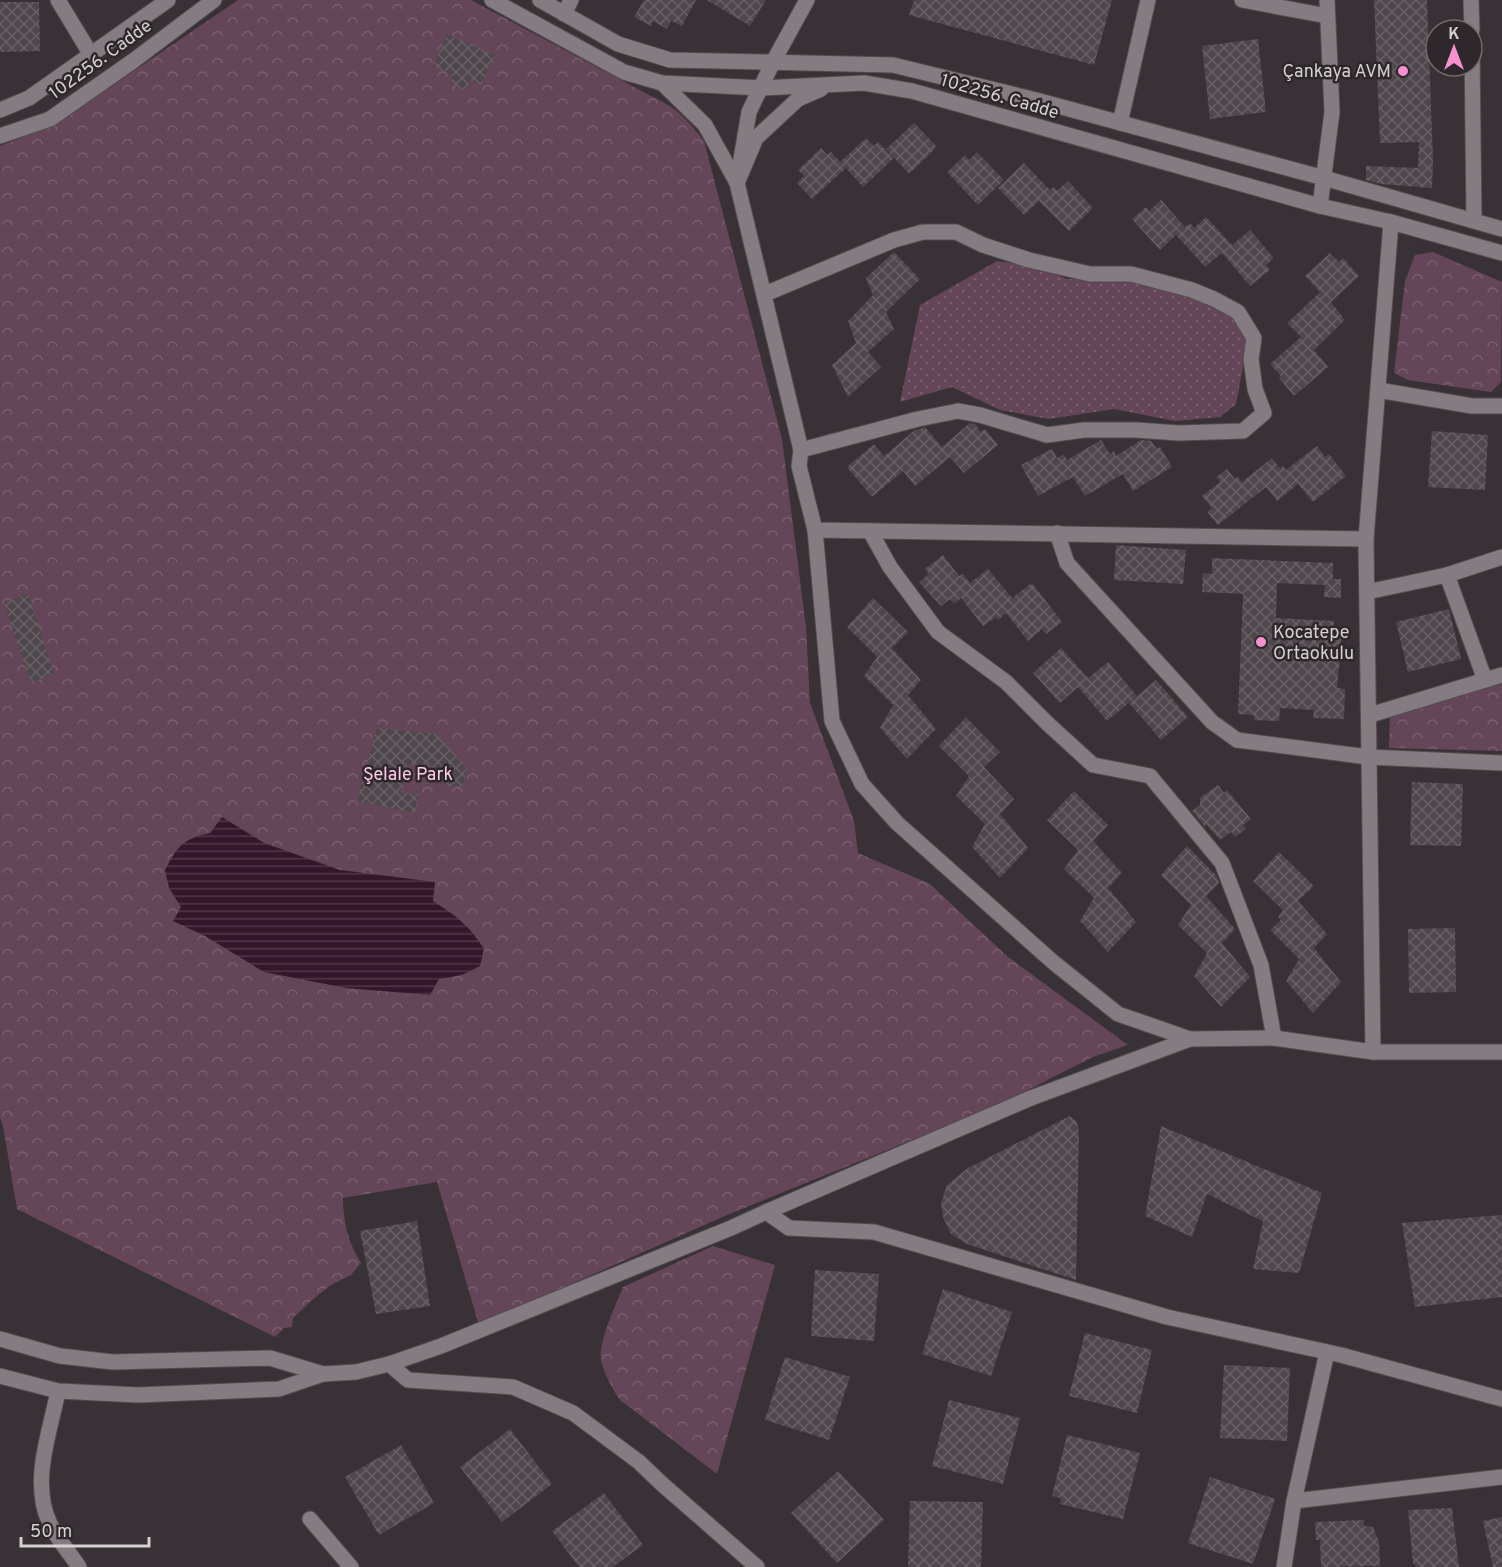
<svg xmlns="http://www.w3.org/2000/svg" width="1502" height="1567" font-family="Overpass,sans-serif">
  <style>
    .grass { fill: url(#grass-dots) }
    .park { fill: url(#park-crowns) }
    .water { fill: url(#water-rules) }
    .building { fill: url(#building-cross-hatch) }
    .lines { fill: none; stroke-linecap: round; stroke-linejoin: round }
    .street-casing { stroke: #534d50; stroke-width: 17 }
    .secondary-casing { stroke: #534d50; stroke-width: 17 }
    .street { stroke: #847c80; stroke-width: 15 }
    .secondary { stroke: #847c80; stroke-width: 15 }
    .poi-dot { fill: #f690cf; stroke: #2e272b; stroke-width: 2 }
    .labels { text-anchor: middle; stroke-width: 5; stroke-linejoin: round; paint-order: stroke }
    .street-label { font-size: 18px; fill: #d5d1d3; stroke: #2e272b }
    .poi-label { font-size: 18px; fill: #d5d1d3; stroke: #2e272b; text-anchor: end }
    .park-label { font-size: 18px; fill: #ffcae8; stroke: #2e272b }
  </style>
  <defs>
    <pattern id="grass-dots" width="8" height="8" patternUnits="userSpaceOnUse" patternTransform="scale(1.5)"><rect width="8" height="8" fill="#654558"/><path d="M2 2h.1M6 6h.1" fill="none" stroke="#7a5f6f" stroke-width="1.8" stroke-linecap="round"/></pattern>
    <pattern id="park-crowns" width="20" height="18" patternUnits="userSpaceOnUse" patternTransform="scale(1.5)"><rect width="20" height="18" fill="#654558"/><path d="M2 6a3 3 0 1 1 6 0M12 15a3 3 0 1 1 6 0" fill="none" stroke="#7a5f6f"/></pattern>
    <pattern id="water-rules" width="6" height="5" patternUnits="userSpaceOnUse" patternTransform="scale(1.5)"><rect width="6" height="5" fill="#36162a"/><path d="M0 2.5h6" fill="none" stroke="#523748"/></pattern>
    <pattern id="building-cross-hatch" width="8" height="8" patternUnits="userSpaceOnUse" patternTransform="scale(1.5)"><rect width="8" height="8" fill="#4e474b"/><path d="M0 0l8 8M0 8l8-8" fill="none" stroke="#676064"/></pattern>
  </defs>
  <rect width="100%" height="100%" fill="#383135"/>
  <!-- grass -->
  <path class="grass" d="M 997,261 L 1039,267 L 1067,279 L 1127,280 L 1214,299 L 1245,320 L 1248,340 L 1236,404 L 1220,417 L 1175,421 L 1114,409 L 1049,419 L 1000,410 L 952,387 L 900,402 L 920,305 Z"/>
  <!-- park -->
  <g class="park">
    <path d="M 238,0 L 471,0 L 651,96 C 676,107 688,120 704,141 L 782,439 L 806,627 L 810,703 L 854,821 L 858,853 L 930,884 L 1008,957 L 1128,1045 L 1093,1057 L 996,1106 L 727,1215 L 526,1304 L 478,1322 L 437,1182 L 343,1198 C 343,1222 348,1242 361,1263 L 351,1275 L 331,1285 L 312,1300 L 293,1318 L 292,1327 L 284,1328 L 275,1337 L 17,1209 L 3,1126 L 0,1118 L 0,146 L 56,124 Z"/>
    <path d="M 1433,252 L 1502,282 L 1501,382 L 1491,392 L 1408,380 L 1394,373 L 1405,281 L 1415,255 Z"/>
    <path d="M 1502,675 L 1502,751 L 1389,748 L 1390,709 Z"/>
    <path d="M 713,1246 L 775,1265 L 717,1474 L 620,1400 C 612,1388 604,1374 601,1360 C 598,1343 616,1304 623,1287 Z"/>
  </g>
  <!-- water -->
  <path class="water" d="M 222,817 L 264,843 L 340,870 L 435,882 L 433,901 C 454,914 471,927 484,949 L 480,966 L 462,975 L 439,979 L 430,995 L 346,988 L 264,972 L 205,936 L 173,921 L 181,907 L 169,888 L 165,870 C 178,846 182,839 210,833 Z"/>
  <!-- building -->
  <g class="building">
    <path d="M 644,0 L 696,0 L 682,26 L 671,21 L 667,29 L 653,21 L 651,26 L 634,17 Z"/>
    <path d="M 707,0 L 766,0 L 750,26 Z"/>
    <path d="M 914,0 L 1112,0 L 1094,65 L 909,15 Z"/>
    <path d="M 1374,0 L 1427,0 L 1433,160 L 1432,188 L 1381,184 L 1366,180 L 1366,166 L 1418,168 L 1419,142 L 1380,143 Z"/>
    <path d="M 0,2 L 39,2 L 40,51 L 0,52 Z"/>
    <path d="M 447,34 L 495,55 L 481,85 L 470,80 L 465,91 L 450,83 L 453,75 L 433,66 Z"/>
    <path d="M 1258,39 L 1266,112 L 1210,119 L 1202,46 Z"/>
    <path d="M 914,123 L 937,147 L 909,174 L 886,149 Z"/>
    <path d="M 866,138 L 874,146 L 878,142 L 894,158 L 863,187 L 846,168 L 812,199 L 797,183 L 804,176 L 798,170 L 821,148 L 827,155 L 831,152 L 840,162 Z"/>
    <path d="M 977,152 L 1004,180 L 978,205 L 947,172 L 965,155 L 969,160 Z"/>
    <path d="M 1024,163 L 1050,190 L 1054,187 L 1057,191 L 1068,181 L 1093,208 L 1069,231 L 1039,201 L 1024,215 L 998,188 Z"/>
    <path d="M 1161,200 L 1185,227 L 1190,223 L 1194,228 L 1206,217 L 1232,245 L 1250,230 L 1274,258 L 1266,265 L 1270,270 L 1250,286 L 1222,253 L 1205,267 L 1176,235 L 1160,250 L 1132,219 L 1146,207 L 1149,211 Z"/>
    <path d="M 894,252 L 920,279 L 886,312 L 894,329 L 868,352 L 881,367 L 848,397 L 832,365 L 856,343 L 848,321 L 873,295 L 866,278 Z"/>
    <path d="M 1330,253 L 1339,262 L 1343,258 L 1359,276 L 1331,302 L 1345,320 L 1314,350 L 1328,367 L 1294,396 L 1279,378 L 1281,376 L 1270,364 L 1301,337 L 1287,323 L 1320,292 L 1305,276 Z"/>
    <path d="M 970,423 L 975,424 L 981,432 L 985,429 L 998,445 L 964,473 L 950,457 L 915,486 L 903,471 L 872,497 L 847,467 L 874,444 L 884,456 L 915,430 L 920,429 L 925,427 L 942,447 Z"/>
    <path d="M 1432,431 L 1488,435 L 1485,490 L 1428,487 Z"/>
    <path d="M 1101,440 L 1110,454 L 1114,451 L 1116,456 L 1141,440 L 1151,441 L 1157,449 L 1160,447 L 1172,467 L 1133,491 L 1123,474 L 1085,496 L 1073,477 L 1038,496 L 1021,465 L 1052,449 L 1057,458 L 1064,454 L 1067,460 Z"/>
    <path d="M 1317,446 L 1325,457 L 1329,454 L 1346,476 L 1313,502 L 1298,484 L 1277,501 L 1266,487 L 1218,525 L 1207,512 L 1212,508 L 1202,496 L 1220,482 L 1216,477 L 1227,469 L 1235,479 L 1238,477 L 1242,482 L 1272,458 L 1280,468 L 1283,466 L 1286,470 Z"/>
    <path d="M 1116,545 L 1186,550 L 1183,584 L 1114,580 Z"/>
    <path d="M 943,555 L 959,576 L 963,574 L 970,583 L 988,569 L 1012,598 L 1032,583 L 1062,622 L 1046,634 L 1042,629 L 1028,641 L 1006,613 L 998,620 L 996,617 L 983,626 L 961,598 L 954,604 L 950,599 L 941,606 L 919,582 L 929,574 L 925,569 Z"/>
    <path d="M 1212,558 L 1333,563 L 1333,579 L 1341,579 L 1341,598 L 1324,597 L 1325,585 L 1277,583 L 1276,618 L 1334,621 L 1333,637 L 1342,637 L 1337,688 L 1345,689 L 1344,719 L 1313,718 L 1314,710 L 1280,708 L 1279,721 L 1254,720 L 1254,715 L 1238,714 L 1243,594 L 1202,592 L 1203,573 L 1212,574 Z"/>
    <path d="M 28,594 L 54,674 L 31,683 L 4,603 Z"/>
    <path d="M 873,598 L 908,632 L 892,648 L 921,680 L 908,695 L 936,729 L 907,759 L 880,728 L 893,705 L 864,676 L 877,657 L 847,627 Z"/>
    <path d="M 1449,609 L 1461,659 L 1408,672 L 1396,622 Z"/>
    <path d="M 1061,648 L 1088,678 L 1108,662 L 1137,696 L 1107,721 L 1078,687 L 1060,703 L 1033,673 Z"/>
    <path d="M 1156,680 L 1188,717 L 1161,740 L 1129,703 Z"/>
    <path d="M 966,717 L 1000,752 L 984,767 L 1014,799 L 1000,814 L 1028,848 L 1000,878 L 972,847 L 985,824 L 956,796 L 969,776 L 939,746 Z"/>
    <path d="M 377,728 L 436,734 L 468,769 L 462,786 L 446,786 L 426,762 L 425,764 L 408,765 L 401,793 L 419,794 L 415,813 L 357,801 Z"/>
    <path d="M 1412,782 L 1463,784 L 1461,846 L 1410,845 Z"/>
    <path d="M 1218,785 L 1224,793 L 1227,790 L 1251,819 L 1243,825 L 1246,829 L 1235,837 L 1231,832 L 1220,840 L 1207,825 L 1205,827 L 1192,811 L 1200,805 L 1200,798 Z"/>
    <path d="M 1074,791 L 1108,825 L 1093,841 L 1122,873 L 1108,888 L 1136,922 L 1108,952 L 1080,921 L 1094,898 L 1064,869 L 1078,850 L 1047,820 Z"/>
    <path d="M 1187,846 L 1216,875 L 1219,883 L 1206,896 L 1235,929 L 1222,943 L 1250,977 L 1221,1007 L 1194,976 L 1207,953 L 1178,925 L 1191,905 L 1161,875 Z"/>
    <path d="M 1279,852 L 1314,886 L 1298,901 L 1327,934 L 1314,948 L 1341,982 L 1313,1013 L 1286,981 L 1299,959 L 1270,930 L 1281,920 L 1278,917 L 1283,910 L 1253,881 Z"/>
    <path d="M 1455,928 L 1456,992 L 1409,993 L 1408,929 Z"/>
    <path d="M 1070,1116 L 1077,1122 L 1079,1133 L 1076,1280 L 967,1244 L 951,1234 L 943,1217 L 941,1203 L 947,1185 L 968,1168 Z"/>
    <path d="M 1161,1126 L 1322,1193 L 1299,1273 L 1253,1269 L 1263,1221 L 1207,1194 L 1192,1237 L 1145,1216 Z"/>
    <path d="M 1502,1215 L 1502,1297 L 1415,1307 L 1402,1223 Z"/>
    <path d="M 417,1221 L 430,1306 L 376,1314 L 360,1231 Z"/>
    <path d="M 815,1270 L 879,1274 L 874,1341 L 811,1336 Z"/>
    <path d="M 943,1289 L 1012,1312 L 991,1376 L 922,1354 Z"/>
    <path d="M 1085,1333 L 1152,1350 L 1137,1413 L 1069,1396 Z"/>
    <path d="M 785,1357 L 850,1377 L 829,1440 L 765,1420 Z"/>
    <path d="M 1224,1365 L 1290,1368 L 1287,1441 L 1220,1438 Z"/>
    <path d="M 949,1400 L 1020,1418 L 1003,1484 L 932,1466 Z"/>
    <path d="M 510,1429 L 552,1484 L 502,1522 L 460,1467 Z"/>
    <path d="M 1067,1435 L 1140,1453 L 1123,1519 L 1060,1504 L 1061,1498 L 1052,1496 Z"/>
    <path d="M 401,1445 L 434,1503 L 379,1535 L 345,1477 Z"/>
    <path d="M 838,1471 L 884,1520 L 837,1563 L 791,1513 Z"/>
    <path d="M 1210,1477 L 1275,1499 L 1253,1564 L 1188,1543 Z"/>
    <path d="M 604,1493 L 643,1545 L 613,1567 L 579,1567 L 552,1531 Z"/>
    <path d="M 910,1501 L 983,1502 L 981,1567 L 908,1567 Z"/>
    <path d="M 1452,1508 L 1459,1567 L 1417,1567 L 1413,1563 L 1408,1510 Z"/>
    <path d="M 1502,1517 L 1502,1567 L 1493,1567 L 1483,1521 Z"/>
    <path d="M 1364,1520 L 1364,1526 L 1373,1527 L 1379,1542 L 1380,1566 L 1321,1567 L 1320,1540 L 1316,1540 L 1315,1522 Z"/>
  </g>
  <g class="lines">
    <!-- street casing -->
    <g class="street-casing">
      <g id="street">
        <path d="M 58,0 L 90,53"/>
        <path d="M 807,0 L 773,62 L 749,112 L 737,183 L 801,450 L 799,466 L 815,530 L 1366,539"/>
        <path d="M 1242,0 L 1327,16"/>
        <path d="M 1471,0 L 1472,30"/>
        <path d="M 564,14 L 571,0"/>
        <path d="M 1472,51 L 1474,221"/>
        <path d="M 1120,123 L 1148,0"/>
        <path d="M 765,294 L 894,240 L 923,232 L 956,232 L 983,245 L 1029,260 L 1090,274 L 1131,274 L 1192,290 L 1214,299 L 1238,312 L 1254,338 L 1251,359 L 1255,389 L 1264,413 L 1243,431 L 1179,433 L 1136,430 L 1084,430 L 1047,435 L 980,415 L 958,411 L 918,419 L 801,450"/>
        <path d="M 1378,390 L 1472,406 L 1502,406"/>
        <path d="M 815,530 L 832,721 L 862,784 L 897,823 L 1053,962 L 1118,1014 L 1190,1039"/>
        <path d="M 870,531 L 890,567 L 938,632 L 1006,682 L 1047,723 L 1093,765 L 1150,776 L 1222,863 L 1261,965 L 1274,1038"/>
        <path d="M 1057,533 L 1067,563 L 1212,722 L 1237,740 L 1368,757 L 1502,763"/>
        <path d="M 1447,575 L 1485,680"/>
        <path d="M 1367,592 L 1447,575 L 1502,557"/>
        <path d="M 1370,715 L 1502,675"/>
        <path d="M 1373,1052 L 1502,1052"/>
        <path d="M 766,1212 L 789,1228 L 874,1232 L 1167,1317 L 1341,1355 L 1502,1399"/>
        <path d="M 0,1339 L 60,1356 L 113,1362 L 270,1358 L 323,1374"/>
        <path d="M 389,1364 L 408,1380 L 513,1387 L 573,1413 L 639,1462 L 662,1484 L 757,1567"/>
        <path d="M 0,1376 L 58,1391 L 138,1395 L 279,1389 L 323,1374 L 356,1372 L 389,1364 L 441,1346 L 731,1228 L 766,1212 L 1031,1098 L 1190,1039 L 1274,1038 L 1373,1052 L 1366,539 L 1391,222"/>
        <path d="M 58,1391 C 50,1433 30,1482 50,1524 C 57,1539 70,1553 79,1567"/>
        <path d="M 1294,1501 L 1327,1352"/>
        <path d="M 310,1519 L 351,1567"/>
        <path d="M 1284,1567 L 1294,1501 L 1502,1477"/>
      </g>
    </g>
    <!-- secondary casing -->
    <g class="secondary-casing">
      <g id="secondary">
        <path d="M 492,0 L 624,72 L 662,83 L 762,88 L 864,83 L 912,91 L 1320,206 L 1391,222 L 1502,253"/>
        <path d="M 540,0 L 618,44 L 670,60 L 893,65 L 1036,100 L 1324,178 L 1502,229"/>
        <path d="M 662,83 L 705,125 L 737,183"/>
        <path d="M 0,110 L 29,98 L 168,0"/>
        <path d="M 0,136 L 50,119 L 133,61 L 214,0"/>
        <path d="M 737,183 L 756,138 L 798,99 L 821,89"/>
        <path d="M 1320,206 L 1332,112 L 1327,0"/>
      </g>
    </g>
    <!-- street -->
    <use href="#street" class="street"/>
    <!-- secondary -->
    <use href="#secondary" class="secondary"/>
  </g>
  <!-- markers -->
  <g class="poi-dot">
    <circle cx="1403" cy="71" r="6"/>
    <circle cx="1261" cy="642" r="6"/>
  </g>
  <g class="labels">
    <!-- street labels -->
    <g class="street-label">
      <text transform="translate(100 59) rotate(-36)" y="6">102256. Cadde</text>
      <text transform="translate(1000 96) rotate(16)" y="6">102256. Cadde</text>
    </g>
    <!-- poi labels -->
    <g class="poi-label">
      <text x="1391" y="77">Çankaya AVM</text>
      <text x="1273" y="638" text-anchor="start">Kocatepe<tspan x="1273" dy="21">Ortaokulu</tspan></text>
    </g>
    <!-- park labels -->
    <g class="park-label">
      <text x="408" y="780">Şelale Park</text>
    </g>
  </g>
  <!-- north arrow -->
  <g transform="translate(1454 48)"><circle r="28" fill="#2e272b" stroke="#716b6e" stroke-width="1.5"/>
  <path d="M0-4.5L10 22L0 15L-10 22Z" fill="#f690cf"/>
  <text y="-9" font-size="16" font-weight="bold" text-anchor="middle" fill="#d5d1d3">K</text>
  </g>
  <!-- scale -->
  <path d="M21 1537v9h128v-9" fill="none" stroke="#d5d1d3" stroke-width="3"/>
  <text x="30" y="1537" font-size="18" fill="#d5d1d3" stroke="#2e272b" stroke-width="4.5" paint-order="stroke">50 m</text>
</svg>
